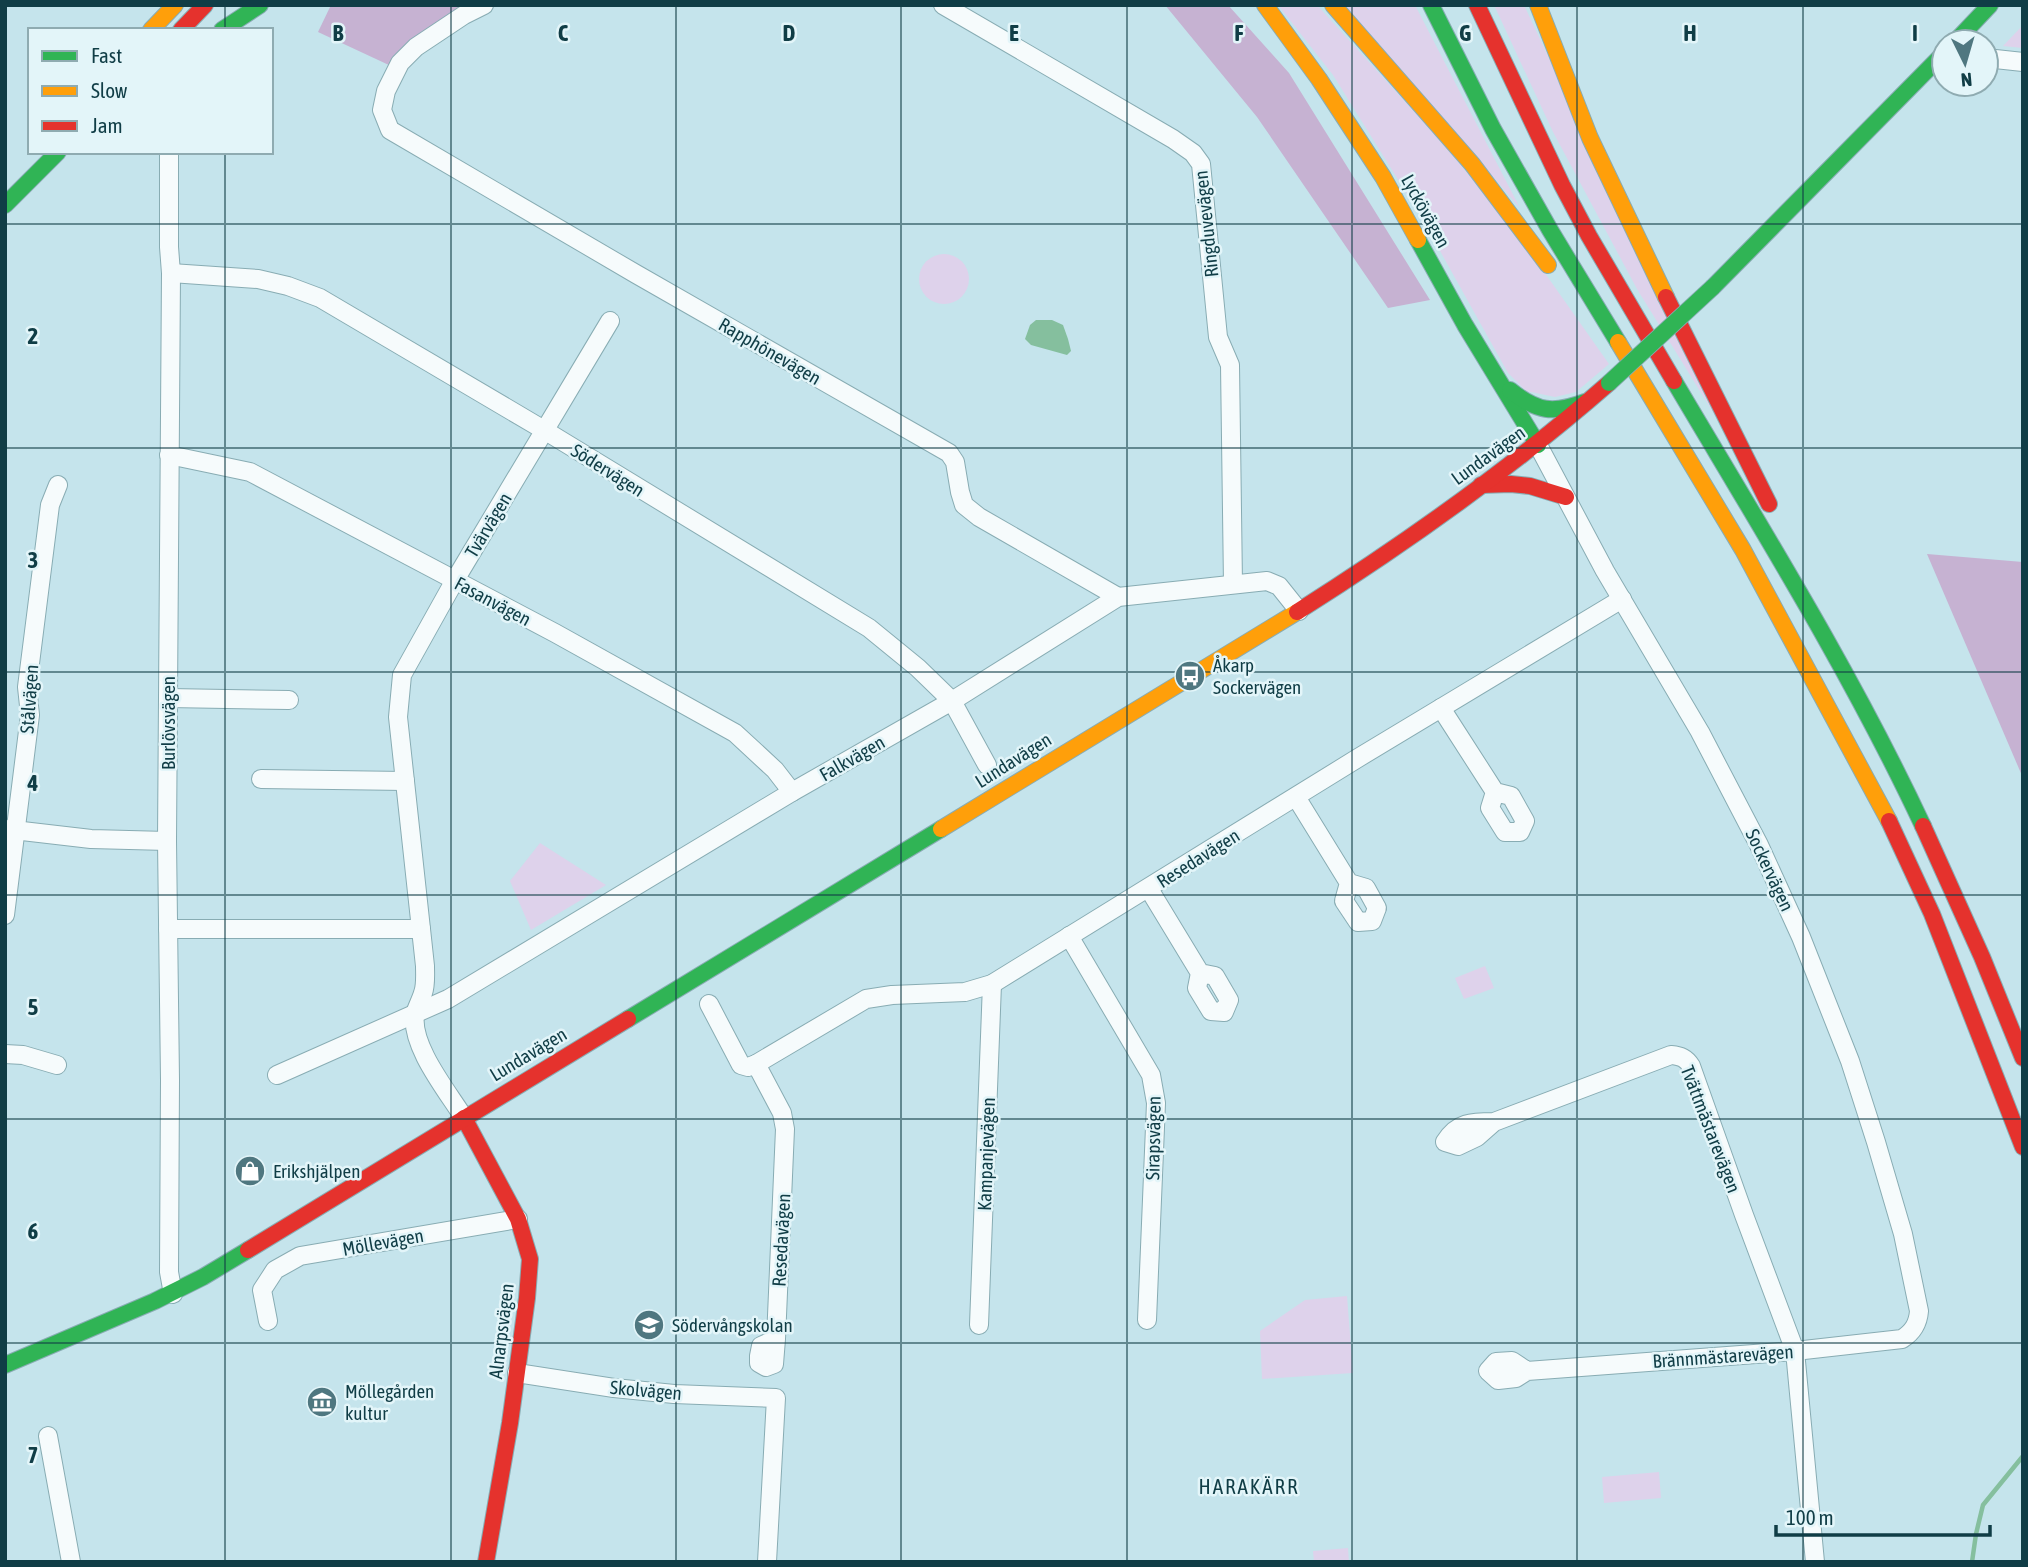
<svg xmlns="http://www.w3.org/2000/svg" width="2028" height="1567" font-family="'Asap Condensed',sans-serif">
  <style>
    .green { fill: #ded2eb }
    .forest { fill: #c6b2d2 }
    .water { fill: #85bf9e }
    .lines { fill: none; stroke-linecap: round; stroke-linejoin: round }
    .stream { stroke: #85bf9e; stroke-width: 4.5 }
    .street-casing { stroke: #88acb3; stroke-width: 20 }
    .fast-casing { stroke: #88acb3; stroke-width: 18 }
    .slow-casing { stroke: #88acb3; stroke-width: 18 }
    .jam-casing { stroke: #88acb3; stroke-width: 18 }
    .street { stroke: #f6fbfc; stroke-width: 18 }
    .fast { stroke: #30b455; stroke-width: 16 }
    .slow { stroke: #ff9f0a; stroke-width: 16 }
    .jam { stroke: #e5322d; stroke-width: 16 }
    .fast-bridge-casing { stroke: #88acb3; stroke-width: 18; stroke-linecap: butt }
    .fast-bridge { stroke: #30b455; stroke-width: 16 }
    .grid { fill: none; stroke: #103d46; stroke-width: 2; stroke-opacity: 0.55 }
    .labels { text-anchor: middle; stroke-width: 5; stroke-linejoin: round; paint-order: stroke }
    .street-label { font-size: 19px; fill: #103d46; stroke: #e3f5f9 }
    .poi-label { font-size: 19px; fill: #103d46; stroke: #e3f5f9; text-anchor: start }
    .neighbourhood-label { font-size: 21px; letter-spacing: 2px; fill: #103d46; stroke: #e3f5f9 }
    .grid-label { font-size: 23px; text-anchor: middle; font-weight: bold; fill: #103d46; stroke: #e3f5f9; stroke-width: 5; stroke-linejoin: round; paint-order: stroke }
  </style>
  <rect width="100%" height="100%" fill="#c5e4ec"/>
  <!-- green -->
  <g class="green">
    <path d="M 1278,5 L 1317,5 L 1440,140 L 1516,232 L 1609,364 L 1576,392 L 1555,397 L 1526,391 L 1508,373 L 1420,215 L 1333,75 Z"/>
    <path d="M 1344,5 L 1415,5 L 1520,208 Z"/>
    <path d="M 1494,5 L 1524,5 L 1724,430 L 1637,289 L 1553,132 Z"/>
    <path d="M 2023,25 L 2023,48 L 2003,46 Z"/>
    <circle cx="944" cy="279" r="25"/>
    <path d="M 540,843 L 606,885 L 531,930 L 510,881 Z"/>
    <path d="M 1485,966 L 1494,988 L 1464,999 L 1455,978 Z"/>
    <path d="M 1347,1296 L 1353,1373 L 1262,1379 L 1260,1331 L 1305,1300 Z"/>
    <path d="M 1659,1472 L 1661,1498 L 1604,1503 L 1602,1477 Z"/>
    <path d="M 1348,1548 L 1349,1562 L 1314,1562 L 1313,1551 Z"/>
  </g>
  <!-- forest -->
  <g class="forest">
    <path d="M 331,5 L 474,5 L 391,66 L 318,32 Z"/>
    <path d="M 1165,5 L 1228,5 L 1289,73 L 1430,300 L 1388,308 L 1257,117 Z"/>
    <path d="M 1927,554 L 2023,562 L 2023,778 Z"/>
  </g>
  <!-- water -->
  <path class="water" d="M 1036,320 L 1052,320 L 1063,325 L 1068,339 L 1071,351 L 1067,355 L 1031,345 L 1025,339 L 1030,325 Z"/>
  <g class="lines">
    <!-- stream -->
    <path class="stream" d="M 1972,1562 L 1976,1534 L 1983,1505 L 2023,1456"/>
    <!-- street casing -->
    <g class="street-casing">
      <g id="street">
        <path d="M 484,5 L 464,15 L 416,47 L 400,63 L 386,91 L 382,110 L 390,130 L 636,274 L 949,453 L 955,462 L 960,492 L 964,505 L 979,517 L 1118,597"/>
        <path d="M 943,5 L 1173,139 L 1193,153 L 1201,164 L 1218,337 L 1230,365 L 1233,584"/>
        <path d="M 1986,58 L 2023,62"/>
        <path d="M 169,152 L 169,247 L 171,273 L 167,841 L 170,1080 L 169,1272 L 173,1294"/>
        <path d="M 171,273 L 258,279 L 288,286 L 320,298 L 544,430 L 869,628 L 918,668 L 952,701 L 987,765"/>
        <path d="M 169,455 L 250,472 L 555,633 L 735,733 L 775,770 L 792,792"/>
        <path d="M 168,698 L 289,700"/>
        <path d="M 1441,708 L 1495,792 L 1490,808 L 1505,832 L 1520,832 L 1525,821 L 1511,796 L 1495,792"/>
        <path d="M 261,779 L 405,781"/>
        <path d="M 1296,797 L 1349,883 L 1344,901 L 1358,922 L 1372,921 L 1377,908 L 1366,888 L 1349,883"/>
        <path d="M 5,829 L 91,839 L 167,841"/>
        <path d="M 1149,889 L 1200,973 L 1197,988 L 1211,1011 L 1224,1012 L 1229,1000 L 1215,976 L 1200,973"/>
        <path d="M 5,915 L 30,715 L 27,687 L 50,505 L 58,485"/>
        <path d="M 168,929 L 421,929"/>
        <path d="M 1069,936 L 1151,1075 L 1156,1103 L 1147,1320"/>
        <path d="M 709,1004 L 741,1065 L 748,1067 L 756,1064"/>
        <path d="M 5,1054 L 23,1055 L 57,1065"/>
        <path d="M 277,1075 L 448,999 L 792,792 L 952,701 L 1118,597 L 1267,581 L 1279,586 L 1299,611"/>
        <path d="M 464,1118 C 448,1092 410,1046 415,1014 C 417,1007 421,1000 423,993 C 426,985 425,975 425,966 L 398,717 L 402,675 L 455,580 L 610,321"/>
        <path d="M 1494,1122 L 1477,1137 L 1458,1146 L 1445,1142 C 1457,1122 1472,1122 1494,1122 L 1671,1055 C 1681,1056 1686,1058 1691,1066 L 1744,1215 L 1795,1351 L 1815,1562"/>
        <path d="M 268,1321 L 262,1290 L 275,1270 L 300,1256 L 518,1219"/>
        <path d="M 979,1325 L 992,984"/>
        <path d="M 776,1339 L 774,1364 L 766,1367 L 759,1363 L 759,1356 L 761,1346 L 776,1339 L 785,1129 L 782,1113 L 756,1064 L 866,999 L 892,995 L 965,992 L 992,984 L 1358,758 L 1622,599"/>
        <path d="M 1527,1371 L 1516,1378 L 1498,1380 L 1488,1371 L 1496,1362 L 1512,1361 L 1527,1371 L 1795,1351 L 1902,1339 C 1913,1332 1918,1324 1919,1311 L 1903,1234 L 1876,1142 L 1850,1061 L 1801,937 L 1759,845 L 1700,732 L 1605,571 L 1538,445"/>
        <path d="M 517,1373 L 614,1388 L 674,1394 L 776,1398 L 767,1562"/>
        <path d="M 48,1436 L 71,1562"/>
      </g>
    </g>
    <!-- fast casing -->
    <g class="fast-casing">
      <g id="fast">
        <path d="M 1431,5 L 1493,129 L 1550,230 L 1618,342"/>
        <path d="M 222,30 L 260,5"/>
        <path d="M 1955,42 L 1990,5"/>
        <path d="M 5,205 L 58,152"/>
        <path d="M 1418,240 L 1465,325 L 1538,445"/>
        <path d="M 1713,287 L 1944,53"/>
        <path d="M 1674,381 C 1761,528 1851,672 1923,826"/>
        <path d="M 1510,390 C 1537,412 1553,414 1585,402"/>
        <path d="M 628,1019 L 941,829"/>
        <path d="M 5,1365 L 155,1301 L 203,1277 L 248,1250"/>
      </g>
    </g>
    <!-- slow casing -->
    <g class="slow-casing">
      <g id="slow">
        <path d="M 1265,5 L 1319,79 L 1383,177 L 1418,240"/>
        <path d="M 1333,5 L 1472,164 L 1548,265"/>
        <path d="M 1538,5 L 1590,138 L 1666,297"/>
        <path d="M 151,30 L 175,5"/>
        <path d="M 1618,342 L 1743,550 L 1889,821"/>
        <path d="M 941,829 L 1297,612"/>
      </g>
    </g>
    <!-- jam casing -->
    <g class="jam-casing">
      <g id="jam">
        <path d="M 1477,5 L 1562,185 L 1589,236 L 1674,381"/>
        <path d="M 181,30 L 205,5"/>
        <path d="M 1666,297 L 1769,504"/>
        <path d="M 1481,485 L 1511,484 L 1530,486 L 1566,497"/>
        <path d="M 1297,612 C 1406,543 1512,468 1609,383"/>
        <path d="M 1889,821 L 1932,914 L 2023,1147"/>
        <path d="M 1923,826 L 1982,957 L 2023,1058"/>
        <path d="M 464,1118 L 518,1219 L 530,1259 L 527,1298 L 510,1423 L 486,1562"/>
        <path d="M 248,1250 L 628,1019"/>
      </g>
    </g>
    <!-- street -->
    <use href="#street" class="street"/>
    <!-- fast -->
    <use href="#fast" class="fast"/>
    <!-- slow -->
    <use href="#slow" class="slow"/>
    <!-- jam -->
    <use href="#jam" class="jam"/>
    <!-- fast-bridge casing -->
    <g class="fast-bridge-casing">
      <path id="fast-bridge" d="M 1609,383 L 1713,287"/>
    </g>
    <!-- fast-bridge -->
    <use href="#fast-bridge" class="fast-bridge"/>
  </g>
  <!-- grid -->
  <path class="grid" d="M 225,5 L 225,30M 451,5 L 451,1562M 676,5 L 676,1562M 901,5 L 901,1562M 1127,5 L 1127,1562M 1352,5 L 1352,1562M 1577,5 L 1577,1562M 1803,5 L 1803,1562M 225,152 L 225,1562M 5,224 L 2023,224M 5,448 L 2023,448M 5,672 L 2023,672M 5,895 L 2023,895M 5,1119 L 2023,1119M 5,1343 L 2023,1343"/>
  <!-- icons -->
  <defs>
    <g id="bus-disc" transform="scale(1.575)"><circle r="9.5" fill="#4f7780" stroke="#e3f5f9"/><path d="M-5-6H5V4H4V6H2V4H-2V6H-4V4H-5ZM-3.5-4V0h7V-4ZM-3.5 1.2v1.5H-2V1.2ZM2 1.2v1.5H3.5V1.2Z" fill="#fff"/></g>
    <g id="shop-disc" transform="scale(1.575)"><circle r="9.5" fill="#4f7780" stroke="#e3f5f9"/><path d="M-5-2.5h2.3a2.7 3.5 0 0 1 5.4 0H5L5.5 6h-11ZM-1.5-2.5h3a1.5 2.3 0 0 0-3 0Z" fill="#fff"/></g>
    <g id="school-disc" transform="scale(1.575)"><circle r="9.5" fill="#4f7780" stroke="#e3f5f9"/><path d="M0-5L7-2L0 1L-7-2ZM-4 1L0 2.5L4 1V4Q0 6-4 4Z" fill="#fff"/></g>
    <g id="museum-disc" transform="scale(1.575)"><circle r="9.5" fill="#4f7780" stroke="#e3f5f9"/><path d="M0-6L6-3V-2H-6V-3ZM-5-1h2V3h-2ZM-1-1h2V3h-2ZM3-1h2V3H3ZM-6 4H6V6H-6Z" fill="#fff"/></g>
  </defs>
  <g fill-rule="evenodd">
    <use href="#bus-disc" x="1190" y="676"/>
    <use href="#shop-disc" x="250" y="1171"/>
    <use href="#school-disc" x="649" y="1325"/>
    <use href="#museum-disc" x="322" y="1402"/>
  </g>
  <g class="labels">
    <!-- street labels -->
    <g class="street-label">
      <text transform="translate(1426 211) rotate(61)" y="7">Lyckövägen</text>
      <text transform="translate(1206 224) rotate(-96)" y="7">Ringduvevägen</text>
      <text transform="translate(770 351) rotate(30)" y="7">Rapphönevägen</text>
      <text transform="translate(1488 455) rotate(-36)" y="7">Lundavägen</text>
      <text transform="translate(608 470) rotate(32)" y="7">Södervägen</text>
      <text transform="translate(488 525) rotate(-59)" y="7">Tvärvägen</text>
      <text transform="translate(493 601) rotate(28)" y="7">Fasanvägen</text>
      <text transform="translate(29 699) rotate(-86)" y="7">Stålvägen</text>
      <text transform="translate(168 723) rotate(-90)" y="7">Burlövsvägen</text>
      <text transform="translate(852 758) rotate(-30)" y="7">Falkvägen</text>
      <text transform="translate(1013 760) rotate(-32)" y="7">Lundavägen</text>
      <text transform="translate(1198 858) rotate(-32)" y="7">Resedavägen</text>
      <text transform="translate(1770 870) rotate(65)" y="7">Sockervägen</text>
      <text transform="translate(528 1054) rotate(-31)" y="7">Lundavägen</text>
      <text transform="translate(1711 1129) rotate(69)" y="7">Tvättmästarevägen</text>
      <text transform="translate(1153 1138) rotate(-89)" y="7">Sirapsvägen</text>
      <text transform="translate(986 1154) rotate(-88)" y="7">Kampanjevägen</text>
      <text transform="translate(781 1240) rotate(-87)" y="7">Resedavägen</text>
      <text transform="translate(383 1242) rotate(-10)" y="7">Möllevägen</text>
      <text transform="translate(501 1331) rotate(-83)" y="7">Alnarpsvägen</text>
      <text transform="translate(1723 1356) rotate(-4)" y="7">Brännmästarevägen</text>
      <text transform="translate(646 1390) rotate(5)" y="7">Skolvägen</text>
    </g>
    <!-- poi labels -->
    <g class="poi-label">
      <text x="1213" y="672">Åkarp<tspan x="1213" dy="22">Sockervägen</tspan></text>
      <text x="273" y="1178">Erikshjälpen</text>
      <text x="672" y="1332">Södervångskolan</text>
      <text x="345" y="1398">Möllegården<tspan x="345" dy="22">kultur</tspan></text>
    </g>
    <!-- neighbourhood labels -->
    <g class="neighbourhood-label">
      <text x="1249" y="1494">HARAKÄRR</text>
    </g>
  </g>
  <g class="grid-label">
    <text x="338" y="41">B</text>
    <text x="563" y="41">C</text>
    <text x="789" y="41">D</text>
    <text x="1014" y="41">E</text>
    <text x="1239" y="41">F</text>
    <text x="1465" y="41">G</text>
    <text x="1690" y="41">H</text>
    <text x="1915" y="41">I</text>
    <text x="33" y="344">2</text>
    <text x="33" y="568">3</text>
    <text x="33" y="791">4</text>
    <text x="33" y="1015">5</text>
    <text x="33" y="1239">6</text>
    <text x="33" y="1463">7</text>
  </g>
  <!-- border -->
  <rect width="2028" height="1567" fill="none" stroke="#103d46" stroke-width="14"/>
  <!-- legend -->
  <rect x="28" y="28" width="245" height="126" fill="#e3f5f9" stroke="#8fabb1" stroke-width="2"/>
  <rect x="42" y="51" width="35" height="10" fill="#30b455" stroke="#8fabb1" stroke-width="2"/>
  <text x="91" y="63" font-size="21" fill="#103d46">Fast</text>
  <rect x="42" y="86" width="35" height="10" fill="#ff9f0a" stroke="#8fabb1" stroke-width="2"/>
  <text x="91" y="98" font-size="21" fill="#103d46">Slow</text>
  <rect x="42" y="121" width="35" height="10" fill="#e5322d" stroke="#8fabb1" stroke-width="2"/>
  <text x="91" y="133" font-size="21" fill="#103d46">Jam</text>
  <!-- north arrow -->
  <g transform="translate(1965 63) rotate(175)"><circle r="33" fill="#e3f5f9" stroke="#8fabb1" stroke-width="2"/>
  <path d="M0-5L12 26L0 18L-12 26Z" fill="#4f7780"/>
  <text y="-10" font-size="19" font-weight="bold" text-anchor="middle" fill="#103d46">N</text>
  </g>
  <!-- scale -->
  <path d="M1776 1525v10h214v-10" fill="none" stroke="#103d46" stroke-width="3.5"/>
  <text x="1786" y="1525" font-size="21" fill="#103d46" stroke="#e3f5f9" stroke-width="5" paint-order="stroke">100 m</text>
</svg>
